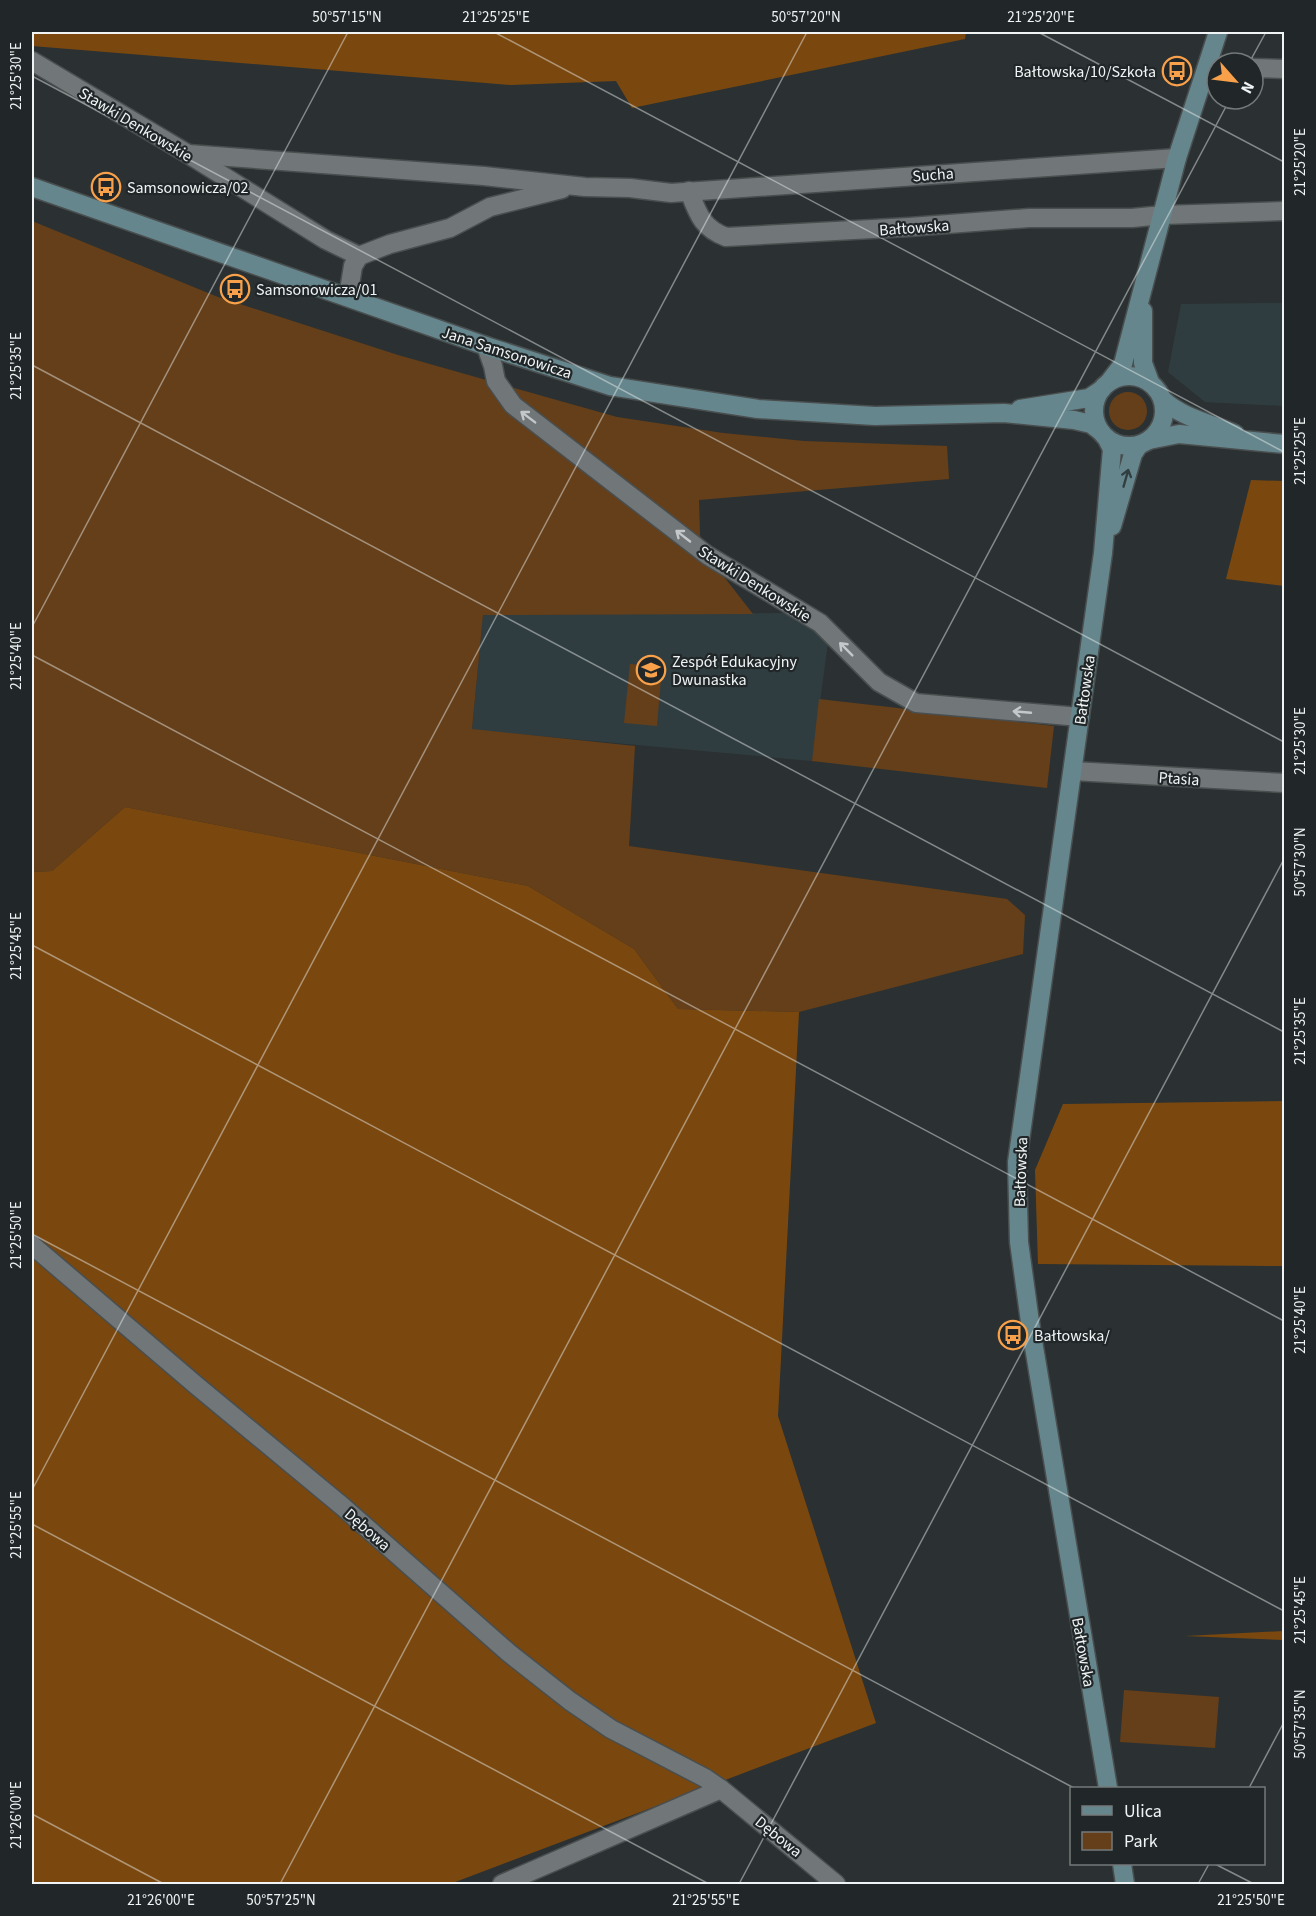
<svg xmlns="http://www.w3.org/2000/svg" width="1316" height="1916" font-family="'Source Sans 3',sans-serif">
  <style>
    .built { fill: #303d40 }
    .green { fill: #653f19 }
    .forest { fill: #7a480f }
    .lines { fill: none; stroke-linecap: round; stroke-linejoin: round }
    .street-casing { stroke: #494e4f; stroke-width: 21 }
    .secondary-casing { stroke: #494e4f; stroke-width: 21 }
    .street { stroke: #717779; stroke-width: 18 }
    .secondary { stroke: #66868d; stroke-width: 18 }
    .oneway { stroke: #c4c8ca }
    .oneway2 { stroke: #323f41 }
    .ticks { fill: none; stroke: #f0f4f5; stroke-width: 1.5; stroke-opacity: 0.45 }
    .labels { text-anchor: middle; stroke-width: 4.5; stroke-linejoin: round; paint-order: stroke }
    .poi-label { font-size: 16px; fill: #f0f4f5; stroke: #212728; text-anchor: start }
    .street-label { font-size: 16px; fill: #f0f4f5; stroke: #212728 }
    .neatline { fill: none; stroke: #f0f4f5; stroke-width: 2 }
    .ticks-label { font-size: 15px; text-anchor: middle; fill: #f0f4f5 }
  </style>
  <rect width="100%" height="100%" fill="#2b3132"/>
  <!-- built -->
  <g class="built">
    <path d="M 1284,303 L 1284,406 L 1205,402 L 1168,372 L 1181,304 Z"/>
    <path d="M 789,613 L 809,625 L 828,642 L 812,761 L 472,730 L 483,615 Z"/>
  </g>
  <!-- green -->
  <g class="green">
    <path d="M 32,221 L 218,297 L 398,355 L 617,417 L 723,433 L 804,441 L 947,446 L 949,479 L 699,500 L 700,535 L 707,555 L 753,614 L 483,615 L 472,729 L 635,746 L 629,846 L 1007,899 L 1025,915 L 1023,954 L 799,1012 L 678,1009 L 634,949 L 528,886 L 125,807 L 52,871 L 32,872 Z"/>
    <circle cx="1128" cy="411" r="19"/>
    <path d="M 630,664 L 662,667 L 657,726 L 624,723 Z"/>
    <path d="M 819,699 L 1054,726 L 1047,788 L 812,761 Z"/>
    <path d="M 1124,1690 L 1219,1697 L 1215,1748 L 1120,1742 Z"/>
  </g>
  <!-- forest -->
  <g class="forest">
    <path d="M 32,32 L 966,32 L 965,39 L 632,108 L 616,81 L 511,85 L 32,46 Z"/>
    <path d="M 1251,480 L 1284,481 L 1284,586 L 1226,579 Z"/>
    <path d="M 125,807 L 528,886 L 634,949 L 678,1009 L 799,1012 L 778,1416 L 876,1723 L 450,1884 L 32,1884 L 32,872 L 52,871 Z"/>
    <path d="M 1284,1101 L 1284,1266 L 1038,1264 L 1035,1170 L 1063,1104 Z"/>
    <path d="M 1284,1631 L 1284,1640 L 1185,1636 Z"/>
  </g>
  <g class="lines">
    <!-- street casing -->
    <g class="street-casing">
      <g id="street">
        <path d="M 32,61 L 188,154 L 326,240 L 359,256 L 353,266 L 348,297"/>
        <path d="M 1253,68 L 1284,69"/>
        <path d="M 188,154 L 484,176 L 585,187 L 630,188 L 671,193 L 1177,158"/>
        <path d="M 689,191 C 698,214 702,228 726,237 L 909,227 L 1029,218 L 1132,218 L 1163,215 L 1284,211"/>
        <path d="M 359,256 L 390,244 L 450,228 L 490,207 L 562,189"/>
        <path d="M 486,346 L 493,366 L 496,381 L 513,405 L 707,555 L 820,623 L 879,682 L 916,703 L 1080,717"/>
        <path d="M 1073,771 L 1284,783"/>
        <path d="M 32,1245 L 197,1386 L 342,1506 L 509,1653 L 570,1701 L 611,1729 L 705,1778 L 721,1789 L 836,1884"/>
        <path d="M 502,1884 L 721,1789"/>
      </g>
    </g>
    <!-- secondary casing -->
    <g class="secondary-casing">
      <g id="secondary">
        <path d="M 32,187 L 486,346 L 610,386 L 758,409 L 875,416 L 1004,413 L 1074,420 L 1091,424 L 1100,431"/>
        <path d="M 1143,311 L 1143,363 L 1150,382"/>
        <circle cx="1129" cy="411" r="35"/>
        <path d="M 1110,381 L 1123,364 L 1177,158 L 1218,32"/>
        <path d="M 1163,400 C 1183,418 1210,423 1235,434"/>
        <path d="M 1020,409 L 1089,398 L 1101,390"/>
        <path d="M 1107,439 L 1112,449 L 1103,553 L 1017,1162 L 1019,1242 L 1031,1329 L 1108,1788"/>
        <path d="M 1149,440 L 1179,434 L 1284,444"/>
        <path d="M 1112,526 L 1133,454 L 1139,445"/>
        <path d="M 1122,1864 L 1125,1884"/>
      </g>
    </g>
    <!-- street -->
    <use href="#street" class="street"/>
    <!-- secondary -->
    <use href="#secondary" class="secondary"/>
  </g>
  <!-- one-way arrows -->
  <defs><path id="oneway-shaft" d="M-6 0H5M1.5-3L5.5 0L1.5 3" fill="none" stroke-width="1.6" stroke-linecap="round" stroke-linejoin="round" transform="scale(1.5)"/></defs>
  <g class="oneway">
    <use href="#oneway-shaft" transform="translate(528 417) rotate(-143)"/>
    <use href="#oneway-shaft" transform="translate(683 536) rotate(-142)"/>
    <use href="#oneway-shaft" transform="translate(846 649) rotate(-135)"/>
    <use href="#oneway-shaft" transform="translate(1022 712) rotate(-175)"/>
  </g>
  <use class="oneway2" href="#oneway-shaft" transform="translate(1126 478) rotate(-74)"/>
  <!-- ticks -->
  <path class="ticks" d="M 494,32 L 1284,452M 1038,32 L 1284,162M 1249,63 L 1266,32M 32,76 L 1284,742M 32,365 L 1284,1032M 32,627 L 348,32M 32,655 L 1284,1321M 32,945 L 1284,1611M 32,1234 L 1074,1788M 32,1490 L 807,32M 32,1524 L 709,1884M 1249,1788 L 1284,1722M 32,1814 L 164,1884M 1215,1864 L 1254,1884M 280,1884 L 1230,99M 739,1884 L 1284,859M 1198,1884 L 1209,1864"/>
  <!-- icons -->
  <defs>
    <g id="bus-ring" transform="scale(1.5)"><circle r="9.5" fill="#212728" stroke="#f8a14a" stroke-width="1.5"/><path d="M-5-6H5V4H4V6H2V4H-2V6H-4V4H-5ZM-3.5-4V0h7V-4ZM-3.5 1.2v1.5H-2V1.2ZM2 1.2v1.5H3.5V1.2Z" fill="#f8a14a"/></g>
    <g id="school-ring" transform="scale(1.5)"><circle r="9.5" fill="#212728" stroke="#f8a14a" stroke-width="1.5"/><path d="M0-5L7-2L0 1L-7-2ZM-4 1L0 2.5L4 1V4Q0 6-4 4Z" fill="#f8a14a"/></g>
  </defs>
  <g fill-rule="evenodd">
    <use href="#bus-ring" x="1177" y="71"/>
    <use href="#bus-ring" x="106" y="187"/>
    <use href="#bus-ring" x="235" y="289"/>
    <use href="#school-ring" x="651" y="670"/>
    <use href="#bus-ring" x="1013" y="1335"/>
  </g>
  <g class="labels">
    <!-- poi labels -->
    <g class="poi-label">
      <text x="1156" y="77" text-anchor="end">Bałtowska/10/Szkoła</text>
      <text x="127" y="193">Samsonowicza/02</text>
      <text x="256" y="295">Samsonowicza/01</text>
      <text x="672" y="667">Zespół Edukacyjny<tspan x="672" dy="18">Dwunastka</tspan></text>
      <text x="1034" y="1341">Bałtowska/</text>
    </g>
    <!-- street labels -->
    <g class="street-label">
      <text transform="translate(136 124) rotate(31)" y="6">Stawki Denkowskie</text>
      <text transform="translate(933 174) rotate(-4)" y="6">Sucha</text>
      <text transform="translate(914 227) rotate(-4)" y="6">Bałtowska</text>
      <text transform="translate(507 352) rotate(18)" y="6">Jana Samsonowicza</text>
      <text transform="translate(755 583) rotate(32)" y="6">Stawki Denkowskie</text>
      <text transform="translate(1084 690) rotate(-82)" y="6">Bałtowska</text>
      <text transform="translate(1179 778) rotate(4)" y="6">Ptasia</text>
      <text transform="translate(1020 1172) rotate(-88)" y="6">Bałtowska</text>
      <text transform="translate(368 1529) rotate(41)" y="6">Dębowa</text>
      <text transform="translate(1084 1652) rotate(80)" y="6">Bałtowska</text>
      <text transform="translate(779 1836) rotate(39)" y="6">Dębowa</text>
    </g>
  </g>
  <!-- border -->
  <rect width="1316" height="1916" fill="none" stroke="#212728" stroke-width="66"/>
  <!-- legend -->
  <rect x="1070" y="1787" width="195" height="78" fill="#212728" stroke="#74797a" stroke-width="1.5"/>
  <rect x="1082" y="1806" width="30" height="9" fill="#66868d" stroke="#74797a" stroke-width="1.5"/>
  <text x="1124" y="1817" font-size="18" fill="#f0f4f5">Ulica</text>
  <rect x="1082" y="1832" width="30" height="18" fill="#653f19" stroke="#74797a" stroke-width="1.5"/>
  <text x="1124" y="1847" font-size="18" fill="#f0f4f5">Park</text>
  <!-- north arrow -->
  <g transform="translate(1235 81) rotate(118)"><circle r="28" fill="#212728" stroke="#74797a" stroke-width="1.5"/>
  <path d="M0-4.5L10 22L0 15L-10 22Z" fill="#f8a14a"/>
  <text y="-9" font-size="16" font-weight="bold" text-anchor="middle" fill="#f0f4f5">N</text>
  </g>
  <rect x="33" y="33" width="1250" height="1850" class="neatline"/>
  <g class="ticks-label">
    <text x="347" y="22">50°57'15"N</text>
    <text x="496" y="22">21°25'25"E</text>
    <text x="806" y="22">50°57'20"N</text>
    <text x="1041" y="22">21°25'20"E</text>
    <text transform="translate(16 76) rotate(-90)" y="5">21°25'30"E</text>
    <text transform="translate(1300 162) rotate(-90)" y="5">21°25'20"E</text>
    <text transform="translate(16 366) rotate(-90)" y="5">21°25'35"E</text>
    <text transform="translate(1300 451) rotate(-90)" y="5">21°25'25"E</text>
    <text transform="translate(16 656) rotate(-90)" y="5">21°25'40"E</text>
    <text transform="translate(1300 741) rotate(-90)" y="5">21°25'30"E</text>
    <text transform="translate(1300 862) rotate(-90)" y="5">50°57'30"N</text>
    <text transform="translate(16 946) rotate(-90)" y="5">21°25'45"E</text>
    <text transform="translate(1300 1031) rotate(-90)" y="5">21°25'35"E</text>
    <text transform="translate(16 1235) rotate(-90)" y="5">21°25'50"E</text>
    <text transform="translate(1300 1320) rotate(-90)" y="5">21°25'40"E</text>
    <text transform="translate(16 1525) rotate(-90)" y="5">21°25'55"E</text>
    <text transform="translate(1300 1610) rotate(-90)" y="5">21°25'45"E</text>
    <text transform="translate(1300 1724) rotate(-90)" y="5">50°57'35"N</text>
    <text transform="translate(16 1815) rotate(-90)" y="5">21°26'00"E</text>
    <text x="161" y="1905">21°26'00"E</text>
    <text x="281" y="1905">50°57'25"N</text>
    <text x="706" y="1905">21°25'55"E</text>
    <text x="1251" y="1905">21°25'50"E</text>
  </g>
</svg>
